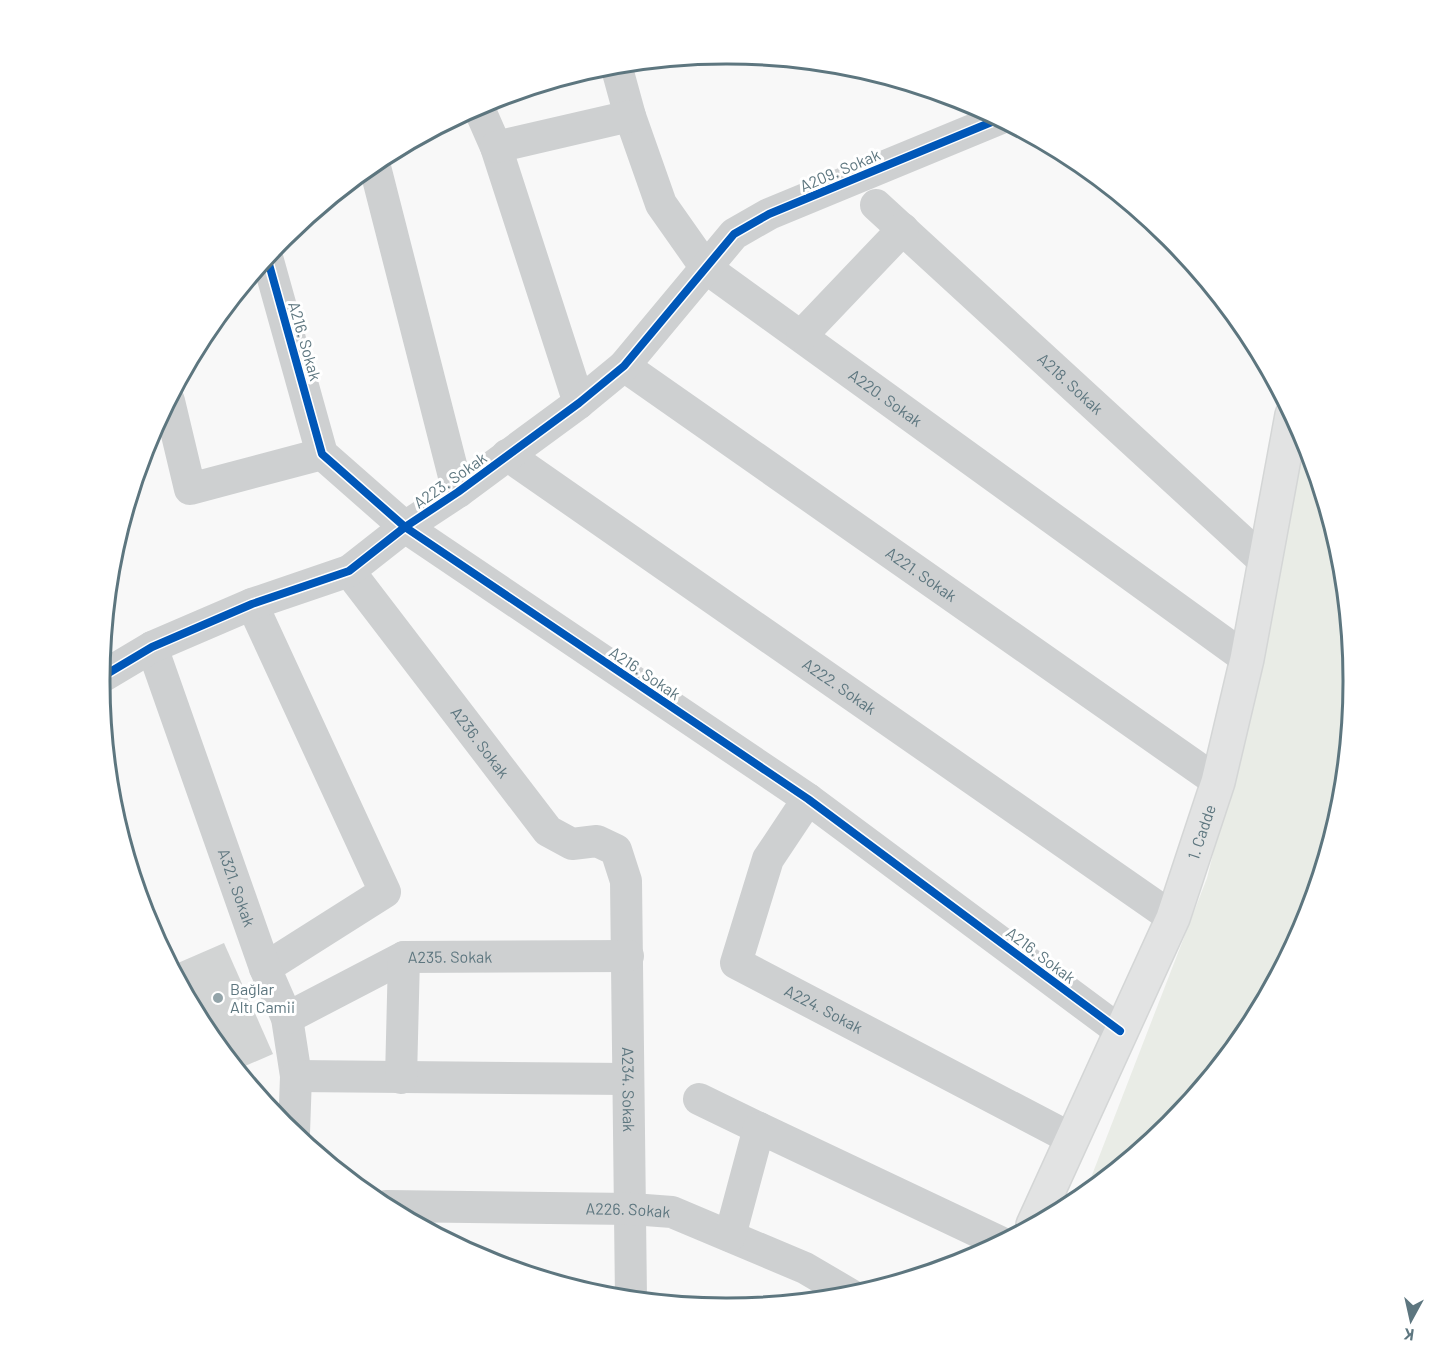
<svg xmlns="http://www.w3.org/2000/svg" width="1453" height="1362" font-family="Barlow,sans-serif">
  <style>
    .green { fill: #e9ece6 }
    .building { fill: #d2d4d4 }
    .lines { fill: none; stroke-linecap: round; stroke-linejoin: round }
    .major-casing { stroke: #d4d6d6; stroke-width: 36 }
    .minor { stroke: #ced0d1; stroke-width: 32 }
    .major { stroke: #e2e3e3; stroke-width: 33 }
    .cycleway-casing { stroke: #fff; stroke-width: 11 }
    .cycleway { stroke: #0057b8; stroke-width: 8 }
    .poi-dot { fill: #93a4a9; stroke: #fff; stroke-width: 2 }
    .labels { text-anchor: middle; stroke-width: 6; stroke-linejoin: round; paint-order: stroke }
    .street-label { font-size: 16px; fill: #5d767f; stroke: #fff }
    .poi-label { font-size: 16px; fill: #5d767f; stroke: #fff; text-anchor: start }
    .rim { fill: none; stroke: #5d767f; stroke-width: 3 }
  </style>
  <rect width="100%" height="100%" fill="#f8f8f8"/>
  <!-- green -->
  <path class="green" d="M 1304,438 L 1342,559 L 1353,681 L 1341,804 L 1274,980 L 1248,1030 L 1170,1125 L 1079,1199 L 1092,1175 L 1207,878 L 1273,613 Z"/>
  <!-- building -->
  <path class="building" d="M 224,943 L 273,1054 L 238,1069 L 205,1029 L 171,966 Z"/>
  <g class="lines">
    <!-- major casing -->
    <g class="major-casing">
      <g id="major">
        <path id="s10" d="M 1033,1225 L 1173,918 L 1218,782 L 1247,659 L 1292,415"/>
      </g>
    </g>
    <!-- minor -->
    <g class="minor">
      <path id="s1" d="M 616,65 L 630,116 L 661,204 L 706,268 L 1247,659"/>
      <path d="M 478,106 L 496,147 L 579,403"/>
      <path d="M 496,147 L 630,116"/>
      <path d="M 374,163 L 458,492"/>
      <path id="s2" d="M 876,205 L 1265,562"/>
      <path d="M 267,257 L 322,454 L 405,527 L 808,799 L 1120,1031"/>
      <path d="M 802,335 L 903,229"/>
      <path id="s3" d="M 624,366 L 1218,782"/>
      <path d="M 169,401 L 190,489 L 322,454"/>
      <path id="s4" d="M 507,455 L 1173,918"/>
      <path id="s5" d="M 349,571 L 548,831 L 572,844 L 597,841 L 616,850 L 626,881 L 631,1299"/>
      <path d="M 252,604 L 385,892 L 265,968"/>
      <path id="s6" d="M 152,647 L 265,968 L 287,1018 L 296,1076 L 294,1133"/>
      <path d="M 100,678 L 152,647 L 252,604 L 349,571 L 405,527 L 458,492 L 579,403 L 624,366 L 734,234 L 769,214 L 999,119"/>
      <path id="s7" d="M 808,799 L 768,859 L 736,963 L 1072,1139"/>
      <path id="s8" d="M 287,1018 L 404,957 L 628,956"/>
      <path d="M 296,1076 L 627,1079"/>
      <path d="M 401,1078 L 404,957"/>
      <path d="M 699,1099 L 759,1128"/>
      <path id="s9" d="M 386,1206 L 632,1209 L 672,1212 L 805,1268 L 851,1295"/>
      <path d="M 730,1236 L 759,1128 L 1000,1242"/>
    </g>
    <!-- major -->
    <use href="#major" class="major"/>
    <!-- cycleway casing -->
    <g class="cycleway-casing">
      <g id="cycleway">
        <path d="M 267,257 L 322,454 L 405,527 L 808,799 L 1120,1031"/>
        <path d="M 100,678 L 152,647 L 252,604 L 349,571 L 405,527 L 458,492 L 579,403 L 624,366 L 734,234 L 769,214 L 999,119"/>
      </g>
    </g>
    <!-- cycleway -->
    <use href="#cycleway" class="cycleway"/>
  </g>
  <!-- markers -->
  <circle class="poi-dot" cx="218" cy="998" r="6"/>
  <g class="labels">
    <!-- street labels -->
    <g class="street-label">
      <text transform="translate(840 170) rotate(-23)" y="6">A209. Sokak</text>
      <text transform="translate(305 341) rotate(74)" y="6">A216. Sokak</text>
      <text dy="6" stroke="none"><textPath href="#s2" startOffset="264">A218. Sokak</textPath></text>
      <text dy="6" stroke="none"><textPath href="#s1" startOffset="446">A220. Sokak</textPath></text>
      <text transform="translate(450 480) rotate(-35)" y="6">A223. Sokak</text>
      <text dy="6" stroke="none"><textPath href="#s3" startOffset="363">A221. Sokak</textPath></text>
      <text transform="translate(645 673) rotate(34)" y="6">A216. Sokak</text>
      <text dy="6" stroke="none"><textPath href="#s4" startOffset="405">A222. Sokak</textPath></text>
      <text dy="6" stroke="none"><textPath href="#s5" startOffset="216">A236. Sokak</textPath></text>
      <text dy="6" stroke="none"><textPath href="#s10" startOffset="428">1. Cadde</textPath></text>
      <text dy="6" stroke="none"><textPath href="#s6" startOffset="255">A321. Sokak</textPath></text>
      <text transform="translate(1041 955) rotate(37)" y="6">A216. Sokak</text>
      <text dy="6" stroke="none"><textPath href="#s8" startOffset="178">A235. Sokak</textPath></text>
      <text dy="6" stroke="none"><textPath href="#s7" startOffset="280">A224. Sokak</textPath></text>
      <text dy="6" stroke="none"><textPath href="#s5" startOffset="642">A234. Sokak</textPath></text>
      <text dy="6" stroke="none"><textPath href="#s9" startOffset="242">A226. Sokak</textPath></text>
    </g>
    <!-- poi labels -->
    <g class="poi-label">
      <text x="230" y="995">Bağlar<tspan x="230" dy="18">Altı Camii</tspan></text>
    </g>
  </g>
  <!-- crop -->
  <path d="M0 0H1453V1362H0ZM726 64H727A616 616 0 0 1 1343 680V682A616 616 0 0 1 727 1298H726A616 616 0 0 1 110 682V680A616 616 0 0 1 726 64Z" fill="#fff" fill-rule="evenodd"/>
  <path class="rim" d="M726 64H727A616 616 0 0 1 1343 680V682A616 616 0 0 1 727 1298H726A616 616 0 0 1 110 682V680A616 616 0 0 1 726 64Z"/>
  <!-- north arrow -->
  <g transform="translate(1411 1320) rotate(188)" stroke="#ffffff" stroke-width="4.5" paint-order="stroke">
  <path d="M0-4.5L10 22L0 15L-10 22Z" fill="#5d767f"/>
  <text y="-9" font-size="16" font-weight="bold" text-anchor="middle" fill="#5d767f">K</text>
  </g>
</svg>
